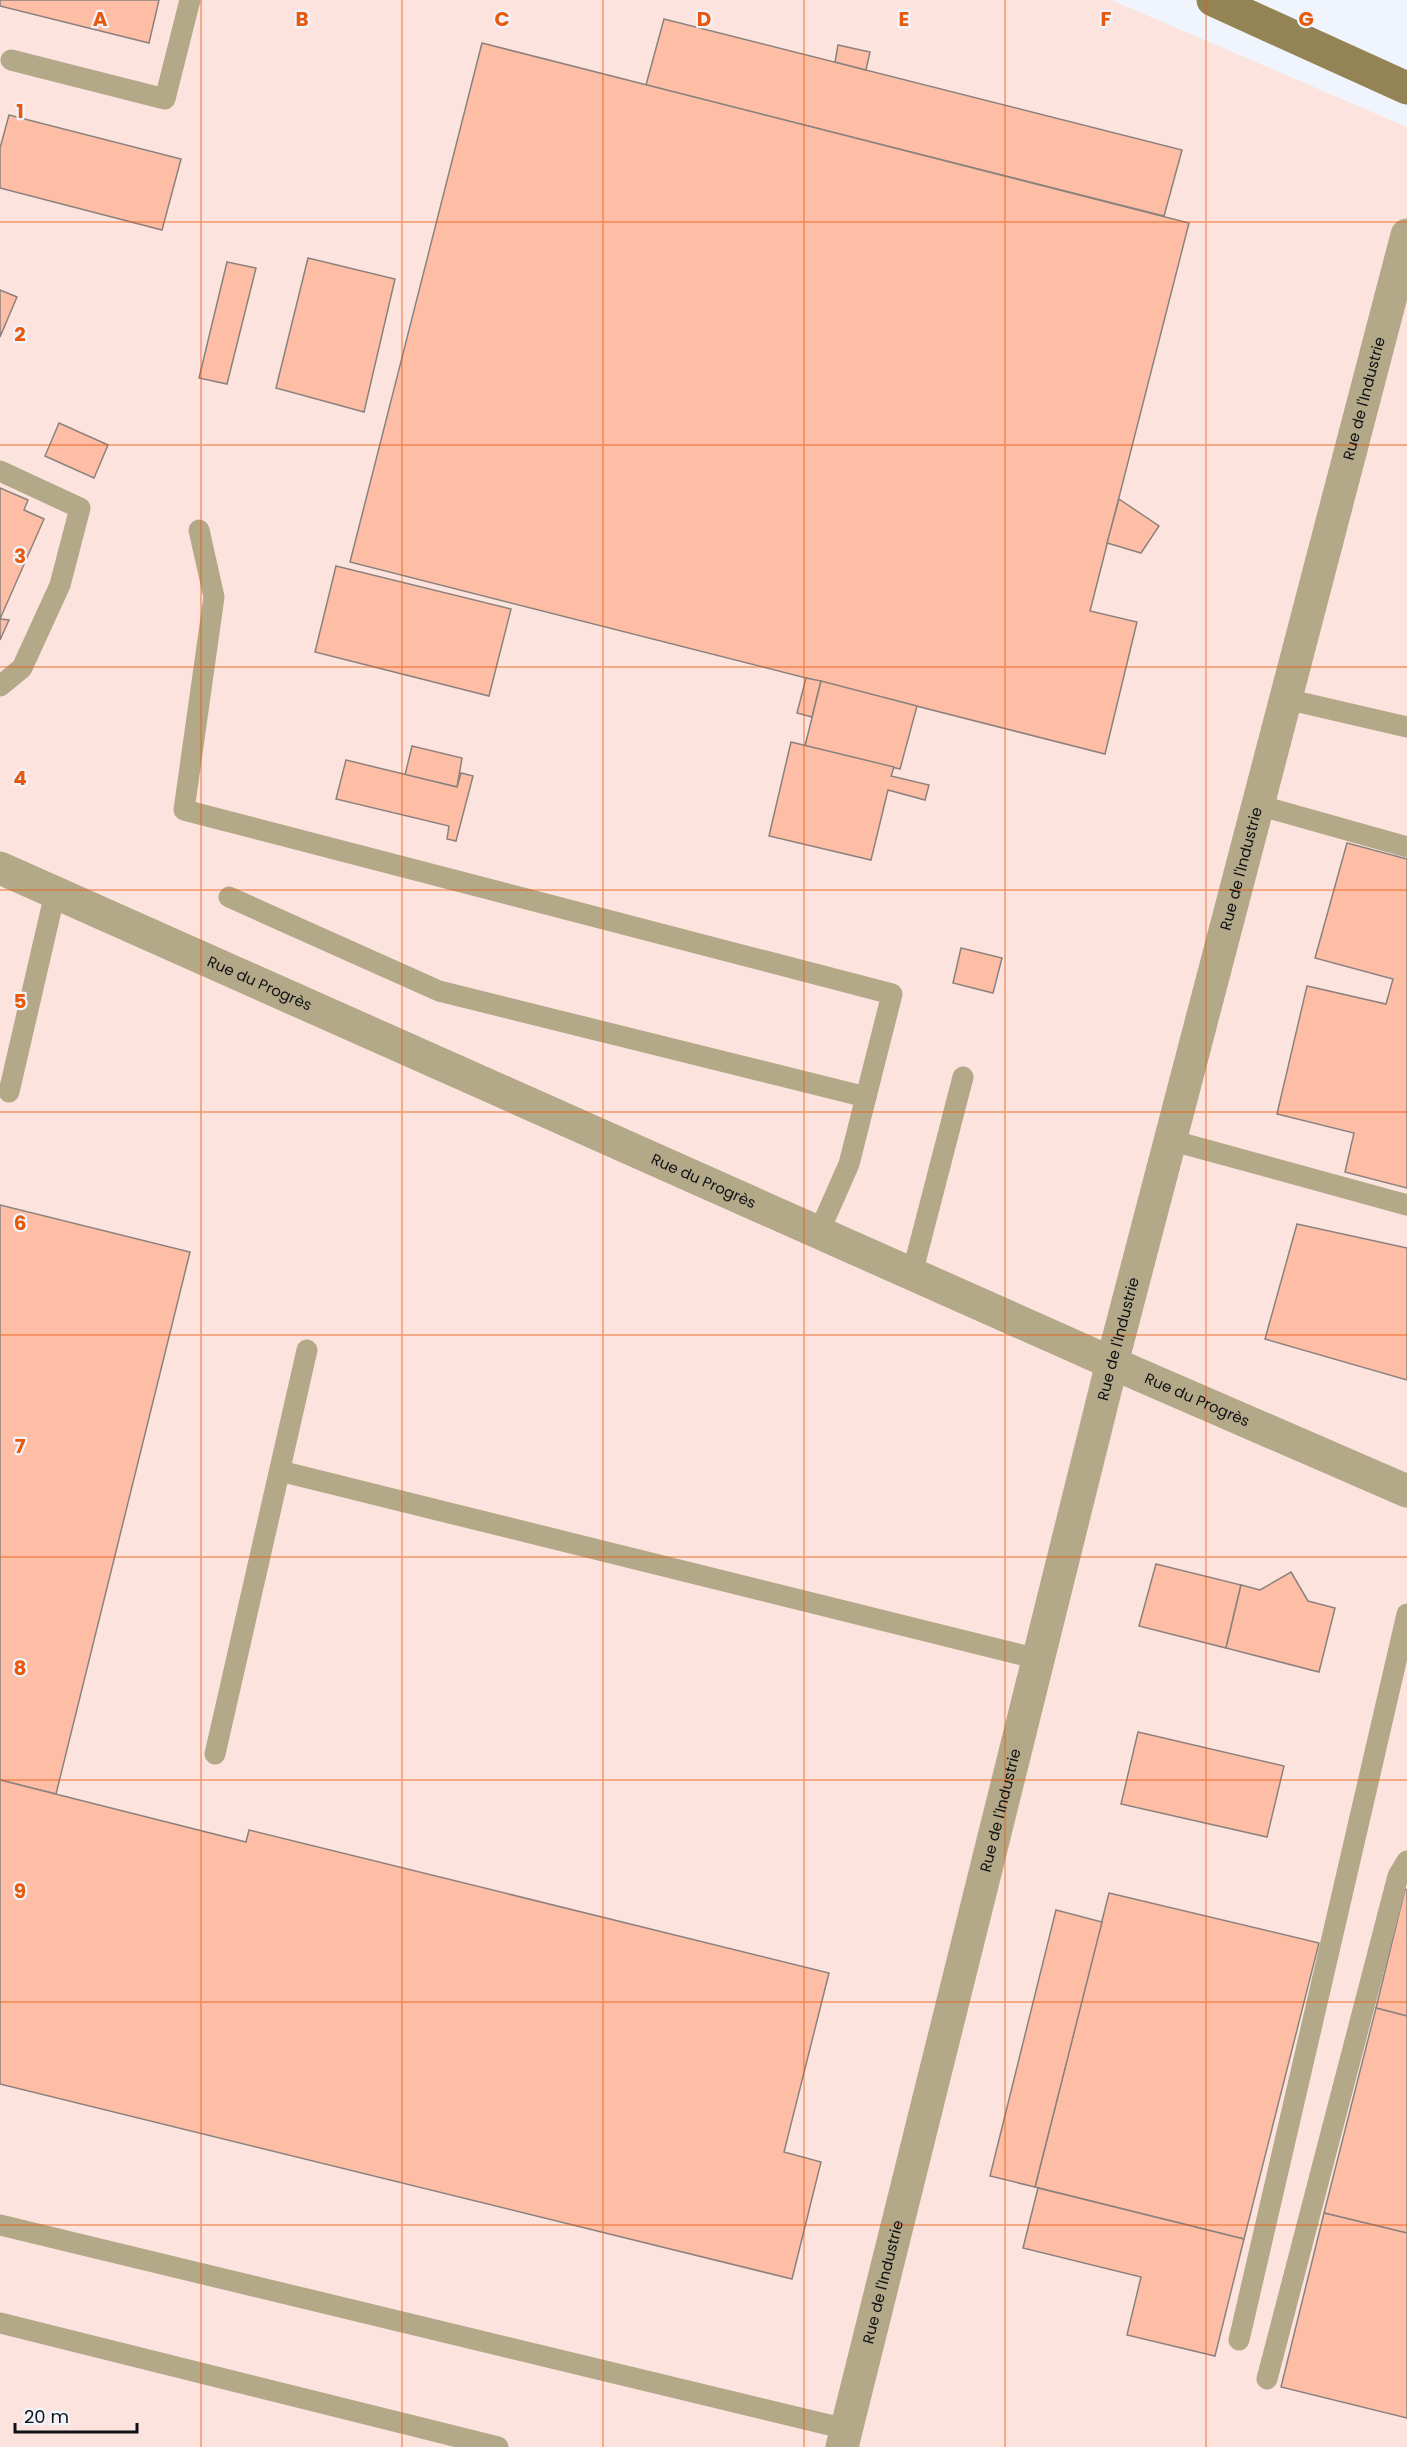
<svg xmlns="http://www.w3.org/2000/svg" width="1407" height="2447" font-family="Poppins,sans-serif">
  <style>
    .industrial { fill: #fde3de }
    .building { fill: #fdbea5; stroke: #8b827e; stroke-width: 1.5 }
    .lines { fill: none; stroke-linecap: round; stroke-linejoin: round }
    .lane { stroke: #b3a989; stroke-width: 21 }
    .street { stroke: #b3a989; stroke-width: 33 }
    .secondary { stroke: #948455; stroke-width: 33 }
    .grid { fill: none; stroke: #e8590c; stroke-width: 1.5; stroke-opacity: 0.55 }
    .labels { text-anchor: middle; stroke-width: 4.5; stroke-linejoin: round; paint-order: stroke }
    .street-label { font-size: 15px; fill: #101114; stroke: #f0f4fc }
    .grid-label { font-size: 20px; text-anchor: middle; font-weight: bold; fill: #e8590c; stroke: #f0f4fc; stroke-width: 4.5; stroke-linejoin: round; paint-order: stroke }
  </style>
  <rect width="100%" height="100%" fill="#f0f4fc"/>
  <!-- industrial -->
  <path class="industrial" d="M 0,0 L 1111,0 L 1407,127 L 1407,2447 L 0,2447 Z"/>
  <!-- building -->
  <g class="building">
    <path d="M 0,0 L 159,0 L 149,43 L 0,6 Z"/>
    <path d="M 664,19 L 1182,150 L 1164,216 L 646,85 Z"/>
    <path d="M 482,43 L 1189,223 L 1090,611 L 1137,622 L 1105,754 L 350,562 Z"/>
    <path d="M 838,45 L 870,52 L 866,70 L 835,62 Z"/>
    <path d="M 9,115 L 181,159 L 162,230 L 0,188 L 0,148 Z"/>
    <path d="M 308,258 L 395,279 L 364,412 L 276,388 Z"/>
    <path d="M 227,262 L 256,268 L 227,384 L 199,378 Z"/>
    <path d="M 0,290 L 17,297 L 0,337 Z"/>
    <path d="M 59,423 L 108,445 L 94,478 L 45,456 Z"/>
    <path d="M 0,488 L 28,500 L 24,510 L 44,519 L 0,619 Z"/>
    <path d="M 1119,499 L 1159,526 L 1141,553 L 1107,543 Z"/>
    <path d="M 336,566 L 511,609 L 489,696 L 315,652 Z"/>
    <path d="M 0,619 L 9,620 L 0,640 Z"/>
    <path d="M 806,678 L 821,681 L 812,717 L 797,713 Z"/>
    <path d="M 821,681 L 917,706 L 900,769 L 805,746 Z"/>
    <path d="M 791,742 L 894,767 L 891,776 L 929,785 L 925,800 L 888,790 L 871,860 L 769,836 Z"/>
    <path d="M 412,746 L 462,758 L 457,787 L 405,775 Z"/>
    <path d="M 346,760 L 457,787 L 461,773 L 473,776 L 456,841 L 447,839 L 449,826 L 336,799 Z"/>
    <path d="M 1347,843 L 1407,859 L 1407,1188 L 1345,1172 L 1354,1133 L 1277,1114 L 1307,986 L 1386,1004 L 1393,979 L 1315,958 Z"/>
    <path d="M 961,948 L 1002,958 L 993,993 L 953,983 Z"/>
    <path d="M 0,1205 L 190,1252 L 56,1794 L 0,1780 Z"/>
    <path d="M 1297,1224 L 1407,1248 L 1407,1380 L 1265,1339 Z"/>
    <path d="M 1156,1564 L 1241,1585 L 1226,1648 L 1139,1626 Z"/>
    <path d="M 1291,1572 L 1308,1601 L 1335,1608 L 1319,1672 L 1226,1648 L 1241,1585 L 1260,1590 Z"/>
    <path d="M 1138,1732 L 1284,1766 L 1267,1837 L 1121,1804 Z"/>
    <path d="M 0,1780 L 246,1842 L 249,1830 L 829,1973 L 784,2152 L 821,2162 L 792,2279 L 0,2084 Z"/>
    <path d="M 1405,1889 L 1407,1890 L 1407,2016 L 1376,2008 Z"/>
    <path d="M 1109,1893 L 1319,1943 L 1244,2239 L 1035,2187 Z"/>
    <path d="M 1056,1910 L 1102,1922 L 1035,2187 L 990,2176 Z"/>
    <path d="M 1376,2008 L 1407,2016 L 1407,2233 L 1324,2213 Z"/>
    <path d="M 1038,2188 L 1244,2239 L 1215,2356 L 1127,2335 L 1141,2277 L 1023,2248 Z"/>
    <path d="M 1324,2213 L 1407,2233 L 1407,2418 L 1281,2387 Z"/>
  </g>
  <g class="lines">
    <!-- lane -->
    <g class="lane">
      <path d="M 11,60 L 165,99 L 190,0"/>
      <path d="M 0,471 L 80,508 L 60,585 L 22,668 L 0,686"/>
      <path d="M 199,530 L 214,597 L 184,810 L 892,994 L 849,1164 L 819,1232"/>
      <path d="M 1286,699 L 1407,727"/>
      <path d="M 1258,805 L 1407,847"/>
      <path d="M 229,897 L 439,991 L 866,1097"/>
      <path d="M 9,1092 L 55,893"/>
      <path d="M 1170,1140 L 1407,1205"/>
      <path d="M 912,1274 L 963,1077"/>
      <path d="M 280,1471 L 1038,1659"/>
      <path d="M 215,1754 L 307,1350"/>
      <path d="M 0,2225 L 846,2429"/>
      <path d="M 0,2323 L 498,2447"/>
      <path d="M 1239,2340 L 1407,1614"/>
      <path d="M 1267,2379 L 1398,1876 L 1407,1861"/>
    </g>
    <!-- street -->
    <g class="street">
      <path id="s1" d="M 0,868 L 1112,1363 L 1407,1491"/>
      <path id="s2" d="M 842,2447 L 1112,1363 L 1407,235"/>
    </g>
    <!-- secondary -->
    <path class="secondary" d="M 1213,0 L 1407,88"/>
  </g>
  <!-- grid -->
  <path class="grid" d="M 201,0 L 201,2447M 402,0 L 402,2447M 603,0 L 603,2447M 804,0 L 804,2447M 1005,0 L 1005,2447M 1206,0 L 1206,2447M 0,222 L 1407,222M 0,445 L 1407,445M 0,667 L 1407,667M 0,890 L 1407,890M 0,1112 L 1407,1112M 0,1335 L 1407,1335M 0,1557 L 1407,1557M 0,1780 L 1407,1780M 0,2002 L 1407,2002M 0,2225 L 1407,2225"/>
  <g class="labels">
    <!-- street labels -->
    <g class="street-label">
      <text dy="5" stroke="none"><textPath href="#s2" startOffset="2114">Rue de l'Industrie</textPath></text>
      <text dy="5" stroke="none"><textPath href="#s2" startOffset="1628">Rue de l'Industrie</textPath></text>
      <text dy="5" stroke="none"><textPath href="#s1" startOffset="284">Rue du Progrès</textPath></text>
      <text dy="5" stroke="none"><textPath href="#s1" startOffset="770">Rue du Progrès</textPath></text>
      <text dy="5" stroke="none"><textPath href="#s2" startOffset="1142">Rue de l'Industrie</textPath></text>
      <text dy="5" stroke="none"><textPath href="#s1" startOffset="1310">Rue du Progrès</textPath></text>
      <text dy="5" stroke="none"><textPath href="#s2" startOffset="656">Rue de l'Industrie</textPath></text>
      <text dy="5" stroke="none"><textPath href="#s2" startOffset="170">Rue de l'Industrie</textPath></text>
    </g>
  </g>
  <g class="grid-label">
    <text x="100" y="26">A</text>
    <text x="302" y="26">B</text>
    <text x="502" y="26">C</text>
    <text x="704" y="26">D</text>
    <text x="904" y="26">E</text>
    <text x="1106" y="26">F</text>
    <text x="1306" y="26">G</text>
    <text x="20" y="118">1</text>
    <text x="20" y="341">2</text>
    <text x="20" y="563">3</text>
    <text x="20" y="785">4</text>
    <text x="20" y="1008">5</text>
    <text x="20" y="1230">6</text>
    <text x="20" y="1453">7</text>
    <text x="20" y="1675">8</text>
    <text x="20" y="1898">9</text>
  </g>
  <!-- scale -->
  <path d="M15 2423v9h122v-9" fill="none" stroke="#101114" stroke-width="3"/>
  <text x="24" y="2423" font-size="18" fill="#101114" stroke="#f0f4fc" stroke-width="4.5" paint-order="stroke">20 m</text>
</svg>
